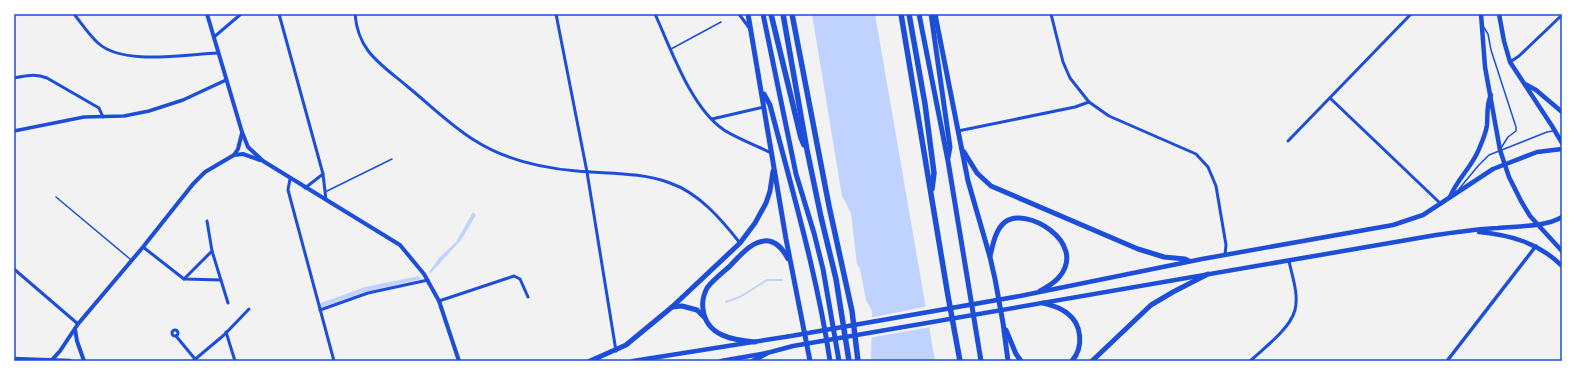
<svg xmlns="http://www.w3.org/2000/svg" width="1576" height="375" font-family="'Fira Sans',sans-serif">
  <style>
    .water { fill: #bfd3fe }
    .pier { fill: #f2f2f2 }
    .lines { fill: none; stroke-linecap: round; stroke-linejoin: round }
    .stream { stroke: #bfd3fe; stroke-width: 2 }
    .service { stroke: #1d4ed8; stroke-width: 1.5 }
    .minor { stroke: #1d4ed8; stroke-width: 3 }
    .tertiary { stroke: #1d4ed8; stroke-width: 3.5 }
    .secondary { stroke: #1d4ed8; stroke-width: 4 }
    .primary { stroke: #1d4ed8; stroke-width: 4.5 }
    .trunk { stroke: #1d4ed8; stroke-width: 5 }
    .motorway { stroke: #1d4ed8; stroke-width: 5.5 }
    .neatline { fill: none; stroke: #1d4ed8; stroke-width: 1.5 }
  </style>
  <rect width="100%" height="100%" fill="#f2f2f2"/>
  <!-- water -->
  <g class="water">
    <path d="M 812,14 L 875,14 L 935,361 L 871,360 L 872,311 L 866,300 L 860,269 L 857,264 L 851,213 L 842,196 Z"/>
    <path d="M 473,212 L 476,215 L 461,240 L 430,274 L 429,272 L 439,258 L 456,242 Z"/>
    <path d="M 419,276 L 421,279 L 365,292 L 319,308 L 318,304 L 365,287 Z"/>
  </g>
  <!-- pier -->
  <path class="pier" d="M 928,306 L 931,327 L 869,338 L 870,318 Z"/>
  <g class="lines">
    <!-- stream -->
    <path class="stream" d="M 726,302 L 740,297 L 767,280 L 782,280"/>
    <!-- service -->
    <g class="service">
      <path d="M 1483,26 L 1488,34 L 1491,50 L 1516,127 L 1516,131 L 1508,137 L 1501,148"/>
      <path d="M 671,49 L 721,22"/>
      <path d="M 1459,189 L 1478,166 L 1489,155 L 1547,132 L 1553,131"/>
      <path d="M 325,192 L 392,159"/>
      <path d="M 56,197 L 130,259"/>
    </g>
    <!-- minor -->
    <g class="minor">
      <path d="M 74,14 C 82,24 89,35 98,43 C 123,66 186,54 218,53"/>
      <path d="M 279,14 L 323,174 L 326,200"/>
      <path d="M 355,14 C 358,52 381,64 408,87 C 429,104 450,125 474,140 C 505,160 541,168 577,171 C 607,174 641,172 670,183 C 699,193 721,219 740,243"/>
      <path d="M 556,14 L 587,172 L 616,351"/>
      <path d="M 655,14 C 671,49 691,108 724,130 C 738,139 756,145 771,153"/>
      <path d="M 739,14 L 750,29"/>
      <path d="M 1051,14 L 1063,62 L 1070,78 L 1089,102 L 1109,116 L 1196,154 L 1208,167 L 1216,186 L 1226,245 L 1225,255"/>
      <path d="M 214,37 L 241,14"/>
      <path d="M 1510,62 L 1519,56 L 1562,15"/>
      <path d="M 14,78 C 26,76 35,73 47,78 L 99,108 L 103,117"/>
      <path d="M 1330,98 L 1441,204"/>
      <path d="M 712,119 L 764,107"/>
      <path d="M 958,131 L 1075,107 L 1089,102"/>
      <path d="M 1288,141 L 1411,14"/>
      <path d="M 290,179 L 288,190 L 334,361"/>
      <path d="M 305,188 L 323,174"/>
      <path d="M 207,221 L 212,251 L 228,303"/>
      <path d="M 143,247 L 184,279 L 221,280"/>
      <path d="M 14,269 L 78,324"/>
      <path d="M 184,279 L 212,251"/>
      <path d="M 439,301 L 514,276 L 520,279 L 528,297"/>
      <path d="M 320,310 L 368,293 L 428,280"/>
      <circle cx="175" cy="333" r="3"/>
      <path d="M 226,332 L 235,361"/>
      <path d="M 176,336 L 195,359"/>
      <path d="M 193,361 L 224,335 L 249,309"/>
      <path d="M 1250,361 C 1264,348 1290,329 1295,310 C 1299,294 1292,276 1289,261"/>
    </g>
    <!-- tertiary -->
    <g class="tertiary">
      <path d="M 14,131 L 84,117 L 124,116 L 149,111 L 183,100 L 226,80"/>
      <path d="M 1447,361 L 1536,246"/>
    </g>
    <!-- secondary -->
    <g class="secondary">
      <path d="M 207,14 L 242,132 L 248,147 L 263,161 L 400,245 L 424,274 L 439,301 L 459,361"/>
      <path d="M 234,155 L 238,149 L 242,133"/>
      <path d="M 75,329 L 77,341 L 84,361"/>
      <path d="M 51,361 L 60,351 L 78,324 L 143,247 L 193,184 L 205,172 L 234,155 L 243,154 L 260,160"/>
    </g>
    <!-- primary -->
    <g class="primary">
      <path d="M 1481,14 L 1485,67 L 1500,150 L 1509,177 L 1521,201 L 1530,216 L 1562,251"/>
      <path d="M 1499,14 L 1504,41 L 1510,62 L 1552,126 L 1562,143"/>
      <path d="M 1525,84 L 1536,90 L 1562,112"/>
      <path d="M 1450,197 C 1457,179 1472,167 1479,149 C 1482,142 1486,133 1487,125 C 1488,115 1486,104 1491,95"/>
      <path d="M 1479,232 C 1511,235 1539,243 1562,266"/>
      <path d="M 14,359 L 70,361"/>
      <path d="M 633,361 L 791,336 L 1020,296 L 1202,259 L 1393,225 L 1423,215 L 1493,169 L 1537,152 L 1562,149"/>
      <path d="M 721,361 L 767,353 L 793,346 L 1436,235 C 1457,232 1477,229 1498,228 C 1516,226 1546,227 1562,217"/>
    </g>
    <!-- trunk -->
    <g class="trunk">
      <path d="M 748,14 L 786,239 L 810,361"/>
      <path d="M 763,14 L 796,174 L 814,233 L 823,269 L 839,361"/>
      <path d="M 919,14 L 948,161 L 981,361"/>
      <path d="M 931,14 L 950,147 L 948,158"/>
      <path d="M 935,14 L 968,181 L 990,257 L 995,279 L 1003,323 L 1008,361"/>
      <path d="M 764,94 L 770,105 C 792,190 817,274 830,361"/>
      <path d="M 964,152 L 977,173 L 991,186 L 1138,249 L 1164,257 L 1185,259 L 1189,261"/>
      <path d="M 990,256 C 993,245 995,230 1005,222 C 1026,206 1087,242 1060,276 C 1055,283 1047,287 1040,291"/>
      <path d="M 1043,303 C 1051,305 1060,307 1067,313 C 1082,324 1084,347 1072,361"/>
      <path d="M 672,307 L 682,306 L 697,310 L 704,317"/>
      <path d="M 1006,330 L 1016,354 L 1021,361"/>
      <path d="M 755,342 C 733,340 706,336 703,309 C 702,303 704,294 707,288 C 712,281 722,273 729,267 C 739,257 752,239 769,241 C 779,243 784,251 788,259"/>
      <path d="M 590,361 L 626,345 L 672,307 L 740,243 L 755,223 L 766,203 L 770,191 L 773,171"/>
      <path d="M 753,361 L 767,353"/>
      <path d="M 1092,361 L 1151,305 L 1173,292 L 1208,274"/>
    </g>
    <!-- motorway -->
    <g class="motorway">
      <path d="M 771,14 L 801,138 L 804,145"/>
      <path d="M 783,14 L 807,150 L 821,217 L 836,279 L 849,361"/>
      <path d="M 792,14 L 829,206 L 852,311 L 858,361"/>
      <path d="M 901,14 L 948,296 L 960,361"/>
      <path d="M 909,14 L 925,104 L 934,173 L 932,189"/>
    </g>
  </g>
  <!-- border -->
  <rect width="1576" height="375" fill="none" stroke="#ffffff" stroke-width="30"/>
  <rect x="15" y="15" width="1546" height="345" class="neatline"/>
</svg>
